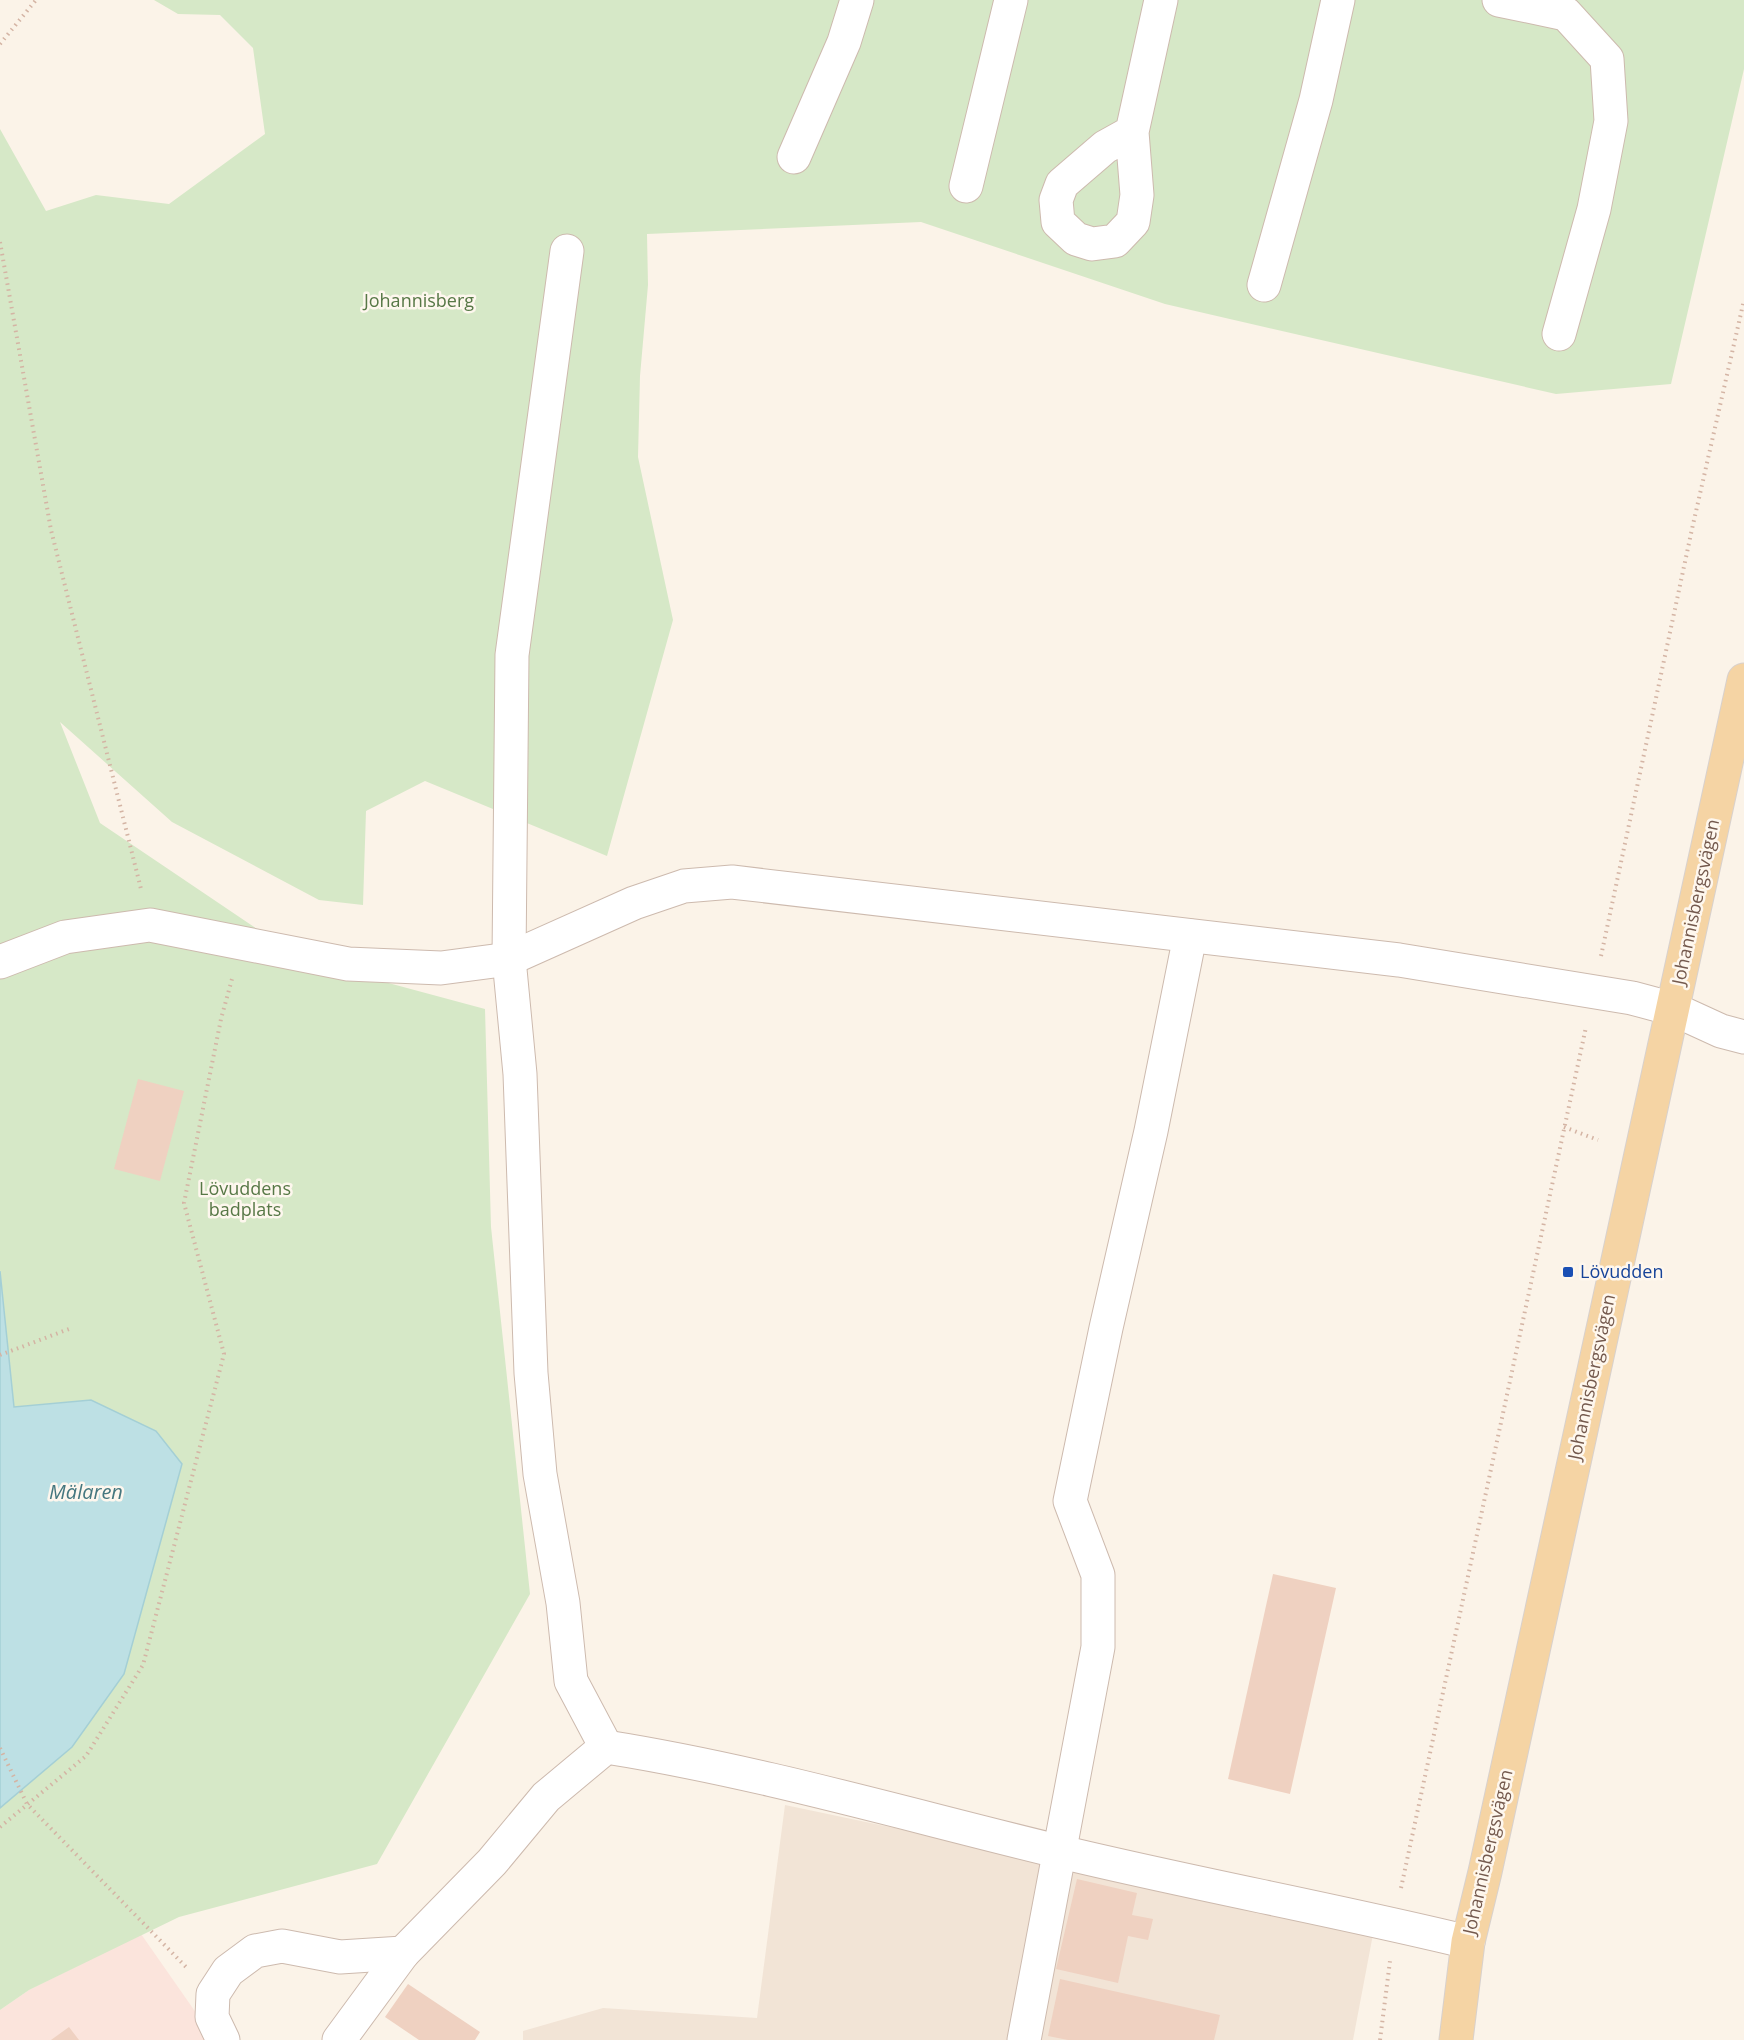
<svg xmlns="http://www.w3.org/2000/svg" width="1744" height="2040" font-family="'Open Sans',sans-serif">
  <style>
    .residential { fill: #f2e4d6 }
    .commercial { fill: #fbe4dc }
    .green { fill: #d6e8c7 }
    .water { fill: #bde0e4; stroke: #a4cfd5; stroke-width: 1.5 }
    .building { fill: #efd1c1 }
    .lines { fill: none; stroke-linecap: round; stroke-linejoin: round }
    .minor-casing { stroke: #cdbaae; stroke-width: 35 }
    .major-casing { stroke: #d8d1cd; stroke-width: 35 }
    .path { stroke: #d4b4a4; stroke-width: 4; stroke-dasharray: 1.5 4.5; stroke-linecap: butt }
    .minor { stroke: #fff; stroke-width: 33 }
    .major { stroke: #f5d4a4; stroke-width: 33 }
    .transit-dot { fill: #1a4fb4; stroke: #fef7ee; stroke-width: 2 }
    .labels { text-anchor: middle; stroke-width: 5; stroke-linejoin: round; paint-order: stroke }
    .park-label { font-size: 18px; fill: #577846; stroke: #fef7ee }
    .street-label { font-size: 18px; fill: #74594d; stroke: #fef7ee }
    .transit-label { font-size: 18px; fill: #164399; stroke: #fef7ee; text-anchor: start }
    .water-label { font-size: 20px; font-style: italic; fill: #45777f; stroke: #fef7ee }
  </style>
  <rect width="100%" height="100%" fill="#fbf3e8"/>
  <!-- residential -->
  <path class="residential" d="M 785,1805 L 1374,1929 L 1353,2040 L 523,2040 L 523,2031 L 603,2008 L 757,2018 Z"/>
  <!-- commercial -->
  <path class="commercial" d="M 141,1934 L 215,2040 L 0,2040 L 0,2010 L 29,1990 Z"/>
  <!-- green -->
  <path class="green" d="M 154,0 L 1744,0 L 1744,69 L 1671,384 L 1556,394 L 1165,304 L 921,222 L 647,234 L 648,285 L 640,376 L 638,457 L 673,620 L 607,856 L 425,781 L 366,811 L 363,905 L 319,900 L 172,822 L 60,722 L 100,823 L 303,960 L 485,1009 L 491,1227 L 530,1594 L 377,1864 L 179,1917 L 29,1990 L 0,2010 L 0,1808 L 72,1747 L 91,1400 L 14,1407 L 0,1270 L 0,129 L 46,211 L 96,195 L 169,204 L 265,134 L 253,48 L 220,15 L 178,14 Z"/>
  <!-- water -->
  <path class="water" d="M 0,1271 L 14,1407 L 91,1400 L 156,1431 L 182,1464 L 124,1674 L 72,1747 L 0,1808 Z"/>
  <!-- building -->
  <g class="building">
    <path d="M 138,1079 L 184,1091 L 160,1181 L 114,1169 Z"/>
    <path d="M 1273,1574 L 1336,1588 L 1290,1794 L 1228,1779 Z"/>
    <path d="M 1077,1879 L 1137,1893 L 1132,1915 L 1153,1919 L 1148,1940 L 1128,1936 L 1118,1983 L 1056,1969 Z"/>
    <path d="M 1060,1979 L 1220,2015 L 1214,2040 L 1068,2040 L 1048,2036 Z"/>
    <path d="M 408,1984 L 480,2032 L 475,2040 L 419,2040 L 385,2017 Z"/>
    <path d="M 69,2027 L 79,2040 L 51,2040 Z"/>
  </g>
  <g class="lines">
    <!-- minor casing -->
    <g class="minor-casing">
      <g id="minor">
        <path d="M 1499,0 L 1566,14 L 1607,59 L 1611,121 L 1594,209 L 1559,334"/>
        <path d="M 1132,132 L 1105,147 L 1062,184 L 1056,200 L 1058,222 L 1076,239 L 1092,244 L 1115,241 L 1133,222 L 1137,195 L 1132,132 L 1161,0"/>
        <path d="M 794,157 L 844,42 L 857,0"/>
        <path d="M 966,186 L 1011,0"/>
        <path d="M 567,251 L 512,655 L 509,959 L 520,1074 L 531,1373 L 540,1474 L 563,1603 L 571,1681 L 606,1747"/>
        <path d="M 1264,285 L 1316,100 L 1338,0"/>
        <path d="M 0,962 L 65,937 L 150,925 L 348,964 L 441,968 L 509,959 L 634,903 L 684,886 L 732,882 L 1399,960 L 1632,998 L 1673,1009 L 1721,1031 L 1744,1037"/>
        <path d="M 223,2040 L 212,2017 L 213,1994 L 228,1971 L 255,1951 L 282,1946 L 340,1957 L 403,1953"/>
        <path d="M 339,2040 L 403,1953 L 492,1862 L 546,1797 L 606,1747 C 758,1771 908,1815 1057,1851 C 1193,1884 1332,1909 1468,1942"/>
        <path d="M 1024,2040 L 1098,1647 L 1098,1575 L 1070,1501 L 1106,1328 L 1151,1131 L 1190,936"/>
      </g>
    </g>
    <!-- major casing -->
    <g class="major-casing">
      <path id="major" d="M 1456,2040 L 1468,1942 L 1485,1872 L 1744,680"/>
    </g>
    <!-- path -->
    <g class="path">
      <path d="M 0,44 L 36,0"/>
      <path d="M 0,242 L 51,530 L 141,889"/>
      <path d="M 1601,956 L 1692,529 L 1744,300"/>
      <path d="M 1564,1127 L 1598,1140"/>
      <path d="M 0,1355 L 69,1329"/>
      <path d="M 0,1748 L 27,1804 L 186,1967"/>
      <path d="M 0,1827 L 86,1756 L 143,1665 L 224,1354 L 184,1203 L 221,1019 L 232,979"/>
      <path d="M 1401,1888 L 1586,1027"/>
      <path d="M 1380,2040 L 1390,1961"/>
    </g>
    <!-- minor -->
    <use href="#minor" class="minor"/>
    <!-- major -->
    <use href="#major" class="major"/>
  </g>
  <!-- markers -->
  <rect class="transit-dot" x="1562" y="1266" width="12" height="12" rx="3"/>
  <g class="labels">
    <!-- park labels -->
    <g class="park-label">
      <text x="419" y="307">Johannisberg</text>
      <text x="245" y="1195">Lövuddens<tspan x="245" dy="21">badplats</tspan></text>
    </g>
    <!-- street labels -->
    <g class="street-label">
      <text transform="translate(1696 902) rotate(-78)" y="6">Johannisbergsvägen</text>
      <text transform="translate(1592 1377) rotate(-78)" y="6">Johannisbergsvägen</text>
      <text transform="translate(1488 1852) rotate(-77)" y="6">Johannisbergsvägen</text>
    </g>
    <!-- transit labels -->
    <g class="transit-label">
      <text x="1580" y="1278">Lövudden</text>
    </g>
    <!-- water labels -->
    <g class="water-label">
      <text x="86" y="1499">Mälaren</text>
    </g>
  </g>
</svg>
